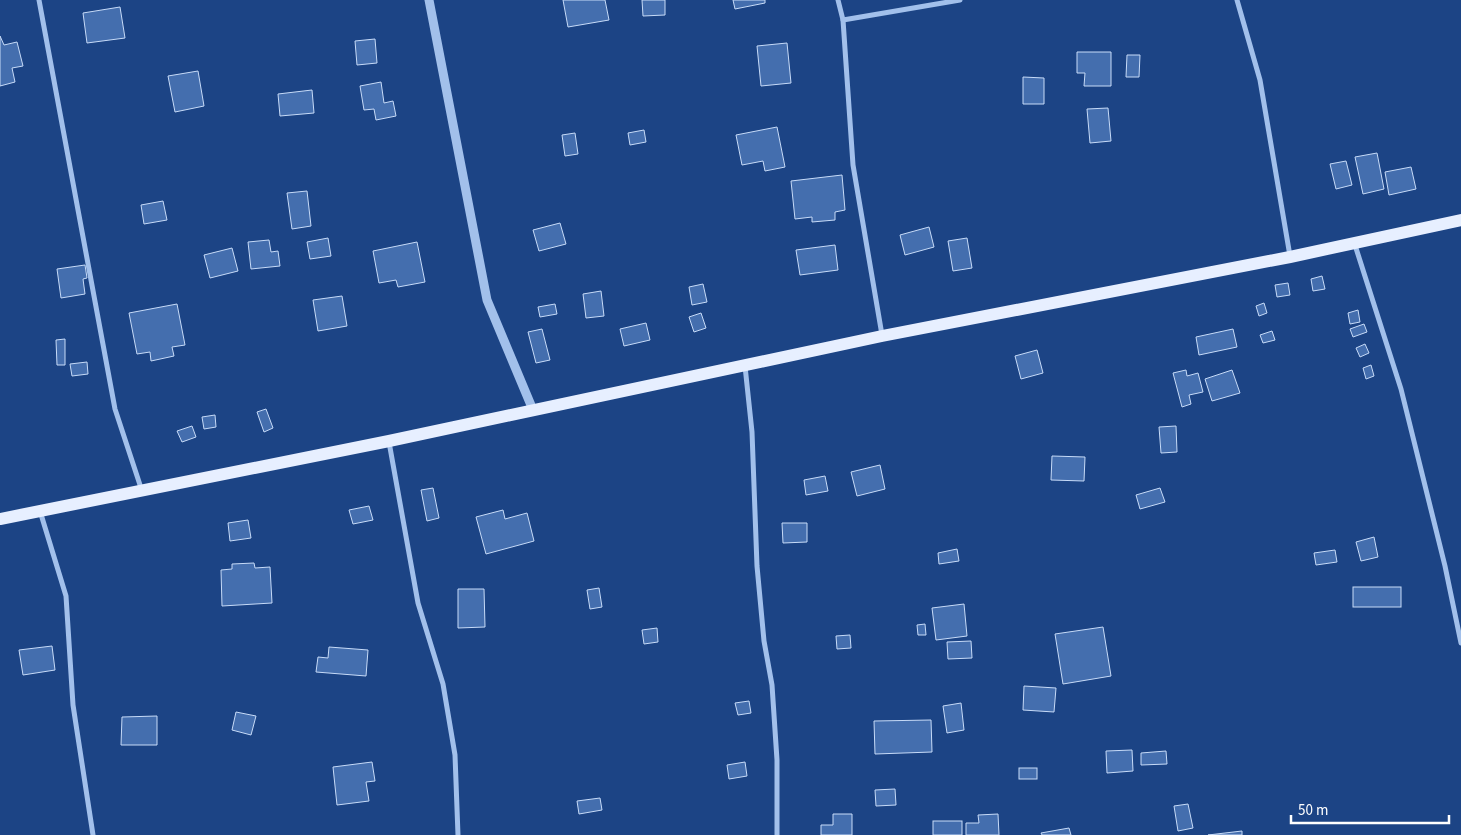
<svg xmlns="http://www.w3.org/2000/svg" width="1461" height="835" font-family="'Source Sans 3',sans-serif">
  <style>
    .building { fill: #446eae; stroke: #c7dbf8 }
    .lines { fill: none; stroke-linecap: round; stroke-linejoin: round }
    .minor { stroke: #a2c0eb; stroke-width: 5 }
    .tertiary { stroke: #a2c0eb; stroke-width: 9 }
    .primary { stroke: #e7efff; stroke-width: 12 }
  </style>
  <rect width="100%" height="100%" fill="#1c4485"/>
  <!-- building -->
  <g class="building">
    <path d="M 563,0 L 605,0 L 609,20 L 568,27 Z"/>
    <path d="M 642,0 L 665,0 L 665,15 L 643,16 Z"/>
    <path d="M 733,0 L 765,0 L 765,3 L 735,9 Z"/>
    <path d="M 120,7 L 125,38 L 87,43 L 83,13 Z"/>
    <path d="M 0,36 L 4,45 L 17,42 L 23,66 L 12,68 L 15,82 L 0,86 Z"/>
    <path d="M 375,39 L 377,63 L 357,65 L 355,41 Z"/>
    <path d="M 787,43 L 791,83 L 761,86 L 757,46 Z"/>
    <path d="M 1077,52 L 1111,52 L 1111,86 L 1084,86 L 1085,73 L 1077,73 Z"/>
    <path d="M 1127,55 L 1140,55 L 1139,77 L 1126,77 Z"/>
    <path d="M 198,71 L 204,106 L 175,112 L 168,76 Z"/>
    <path d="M 1023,77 L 1044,78 L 1044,104 L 1023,104 Z"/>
    <path d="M 381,82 L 384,103 L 393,101 L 396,116 L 376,120 L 374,109 L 364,110 L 360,86 Z"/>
    <path d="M 312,90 L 314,113 L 280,116 L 278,94 Z"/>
    <path d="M 1108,108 L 1111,141 L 1090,143 L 1087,109 Z"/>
    <path d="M 777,127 L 785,167 L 765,171 L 763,161 L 742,165 L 736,135 Z"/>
    <path d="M 644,130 L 646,142 L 630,145 L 628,133 Z"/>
    <path d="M 575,133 L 578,154 L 565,156 L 562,135 Z"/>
    <path d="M 1377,153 L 1384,189 L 1363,194 L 1355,157 Z"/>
    <path d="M 1346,161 L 1352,185 L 1336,189 L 1330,164 Z"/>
    <path d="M 1411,167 L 1416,189 L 1389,195 L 1385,172 Z"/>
    <path d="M 842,175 L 845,210 L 835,212 L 835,220 L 812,222 L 812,217 L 795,219 L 791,181 Z"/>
    <path d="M 307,191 L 311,226 L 292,229 L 287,193 Z"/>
    <path d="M 163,201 L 167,220 L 144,224 L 141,205 Z"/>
    <path d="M 560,223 L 566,244 L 539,251 L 533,230 Z"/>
    <path d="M 929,227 L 934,247 L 905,255 L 900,235 Z"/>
    <path d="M 328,238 L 331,256 L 310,259 L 307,242 Z"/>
    <path d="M 967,238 L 972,268 L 953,271 L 948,241 Z"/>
    <path d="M 269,240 L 271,252 L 278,251 L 280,266 L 251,269 L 248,242 Z"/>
    <path d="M 417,242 L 425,282 L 398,287 L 396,280 L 379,283 L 373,251 Z"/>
    <path d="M 835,245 L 838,270 L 800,275 L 796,250 Z"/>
    <path d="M 232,248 L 238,271 L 210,278 L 204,255 Z"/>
    <path d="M 85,265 L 87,278 L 83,279 L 85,294 L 61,298 L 57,269 Z"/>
    <path d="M 1322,276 L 1325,289 L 1313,291 L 1311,279 Z"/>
    <path d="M 1288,283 L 1290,295 L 1277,297 L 1275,285 Z"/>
    <path d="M 703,284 L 707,302 L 692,305 L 689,287 Z"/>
    <path d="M 601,291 L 604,316 L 586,318 L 583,294 Z"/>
    <path d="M 342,296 L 347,326 L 318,331 L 313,300 Z"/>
    <path d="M 1264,303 L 1267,313 L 1259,316 L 1256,306 Z"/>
    <path d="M 177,304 L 185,345 L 172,347 L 174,356 L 151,361 L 150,352 L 137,354 L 129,313 Z"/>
    <path d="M 555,304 L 557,314 L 540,317 L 538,307 Z"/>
    <path d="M 1358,310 L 1360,322 L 1350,324 L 1348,313 Z"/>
    <path d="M 701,313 L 706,328 L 694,332 L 689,317 Z"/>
    <path d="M 646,323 L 650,340 L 624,346 L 620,329 Z"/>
    <path d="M 1364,324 L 1367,332 L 1353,337 L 1350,329 Z"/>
    <path d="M 542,329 L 550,360 L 536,363 L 528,332 Z"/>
    <path d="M 1233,329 L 1237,347 L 1199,355 L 1196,337 Z"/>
    <path d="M 1272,331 L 1275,340 L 1263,343 L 1260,335 Z"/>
    <path d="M 65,339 L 65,365 L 57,365 L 56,340 Z"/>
    <path d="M 1365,344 L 1369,353 L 1360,357 L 1356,348 Z"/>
    <path d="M 1037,350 L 1043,373 L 1021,379 L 1015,356 Z"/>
    <path d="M 87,362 L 88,374 L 72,376 L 70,364 Z"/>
    <path d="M 1371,365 L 1374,376 L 1366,379 L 1363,368 Z"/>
    <path d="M 1186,370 L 1187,376 L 1198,373 L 1203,392 L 1189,395 L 1191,404 L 1182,407 L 1173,373 Z"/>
    <path d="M 1232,370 L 1240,393 L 1212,401 L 1205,379 Z"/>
    <path d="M 266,409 L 273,428 L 264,432 L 257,412 Z"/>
    <path d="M 215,415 L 216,427 L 204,429 L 202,417 Z"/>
    <path d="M 192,426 L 196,437 L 182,442 L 177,431 Z"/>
    <path d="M 1176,426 L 1177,452 L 1161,453 L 1159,427 Z"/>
    <path d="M 1052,456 L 1085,457 L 1084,481 L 1051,480 Z"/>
    <path d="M 880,465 L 885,489 L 857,496 L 851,472 Z"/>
    <path d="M 825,476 L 828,491 L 806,495 L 804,480 Z"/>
    <path d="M 433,488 L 439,518 L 427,521 L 421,490 Z"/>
    <path d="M 1160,488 L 1165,502 L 1140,509 L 1136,495 Z"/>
    <path d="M 369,506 L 373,520 L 353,524 L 349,510 Z"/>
    <path d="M 503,510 L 505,519 L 527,513 L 534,541 L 486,554 L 476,517 Z"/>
    <path d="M 248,520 L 251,538 L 230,541 L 228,523 Z"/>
    <path d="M 782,523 L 807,523 L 807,542 L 783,543 Z"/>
    <path d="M 1374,537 L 1378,557 L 1361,561 L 1356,542 Z"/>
    <path d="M 957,549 L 959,561 L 939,564 L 938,553 Z"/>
    <path d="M 1335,550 L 1337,562 L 1316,565 L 1314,553 Z"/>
    <path d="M 254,563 L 255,568 L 270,567 L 272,603 L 222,606 L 221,570 L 232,569 L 232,564 Z"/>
    <rect x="1353" y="587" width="48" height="20"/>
    <path d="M 599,588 L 602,607 L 590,609 L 587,590 Z"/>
    <path d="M 458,589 L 484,589 L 485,627 L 458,628 Z"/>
    <path d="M 964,604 L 967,636 L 936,640 L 932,608 Z"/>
    <path d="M 925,624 L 926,635 L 918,635 L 917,625 Z"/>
    <path d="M 1103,627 L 1111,676 L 1063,684 L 1055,634 Z"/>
    <path d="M 657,628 L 658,642 L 644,644 L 642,630 Z"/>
    <path d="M 850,635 L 851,648 L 837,649 L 836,636 Z"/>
    <path d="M 971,641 L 972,658 L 948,659 L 947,642 Z"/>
    <path d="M 52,646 L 55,670 L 23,675 L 19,650 Z"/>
    <path d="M 329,647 L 368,650 L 366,676 L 316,672 L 318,657 L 328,658 Z"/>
    <path d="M 1024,686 L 1056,688 L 1054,712 L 1023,710 Z"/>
    <path d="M 749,701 L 751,713 L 738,715 L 735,703 Z"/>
    <path d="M 961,703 L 964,730 L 947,733 L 943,706 Z"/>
    <path d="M 236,712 L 256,716 L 251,735 L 232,730 Z"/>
    <path d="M 157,716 L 157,745 L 121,745 L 122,717 Z"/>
    <path d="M 931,720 L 932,752 L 875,754 L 874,721 Z"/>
    <path d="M 1132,750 L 1133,771 L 1107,773 L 1106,751 Z"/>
    <path d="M 1166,751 L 1167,764 L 1141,765 L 1141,753 Z"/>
    <path d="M 372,762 L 375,781 L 366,782 L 369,801 L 337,805 L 333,767 Z"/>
    <path d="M 745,762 L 747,776 L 729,779 L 727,765 Z"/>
    <rect x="1019" y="768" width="18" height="11"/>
    <path d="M 895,789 L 896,805 L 876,806 L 875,790 Z"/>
    <path d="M 600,798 L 602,810 L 579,814 L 577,801 Z"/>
    <path d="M 1188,804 L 1193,828 L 1178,831 L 1174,806 Z"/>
    <path d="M 833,814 L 852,814 L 852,835 L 821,835 L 821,825 L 833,825 Z"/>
    <path d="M 998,814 L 999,835 L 966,835 L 966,823 L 979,823 L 978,815 Z"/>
    <rect x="933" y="821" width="29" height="14"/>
    <path d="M 1069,828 L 1071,835 L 1042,835 L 1041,833 Z"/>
    <path d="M 1242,831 L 1242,835 L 1208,835 Z"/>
  </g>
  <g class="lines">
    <!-- minor -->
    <g class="minor">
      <path d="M 39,0 L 115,409 L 142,491"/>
      <path d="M 838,0 L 843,20 L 853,165 L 882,335"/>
      <path d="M 1237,0 L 1260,80 L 1290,256"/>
      <path d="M 843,20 L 960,0"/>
      <path d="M 1355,245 L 1401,389 L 1445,566 L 1461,643"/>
      <path d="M 745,366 L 752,432 L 757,566 L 764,641 L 772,685 L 777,760 L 777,835"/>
      <path d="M 389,442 L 418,603 L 443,684 L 455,755 L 458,835"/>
      <path d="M 40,511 L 66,596 L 73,705 L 93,835"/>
    </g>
    <!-- tertiary -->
    <path class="tertiary" d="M 429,0 L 487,300 L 533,410"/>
    <!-- primary -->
    <path class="primary" d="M 0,519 L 389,441 L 882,336 L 1290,257 L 1461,220"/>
  </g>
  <!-- scale -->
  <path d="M1291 815v8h158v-8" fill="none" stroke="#ffffff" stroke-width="2.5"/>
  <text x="1298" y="815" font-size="15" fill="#ffffff" stroke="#1c4485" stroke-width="4" paint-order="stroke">50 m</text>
</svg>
